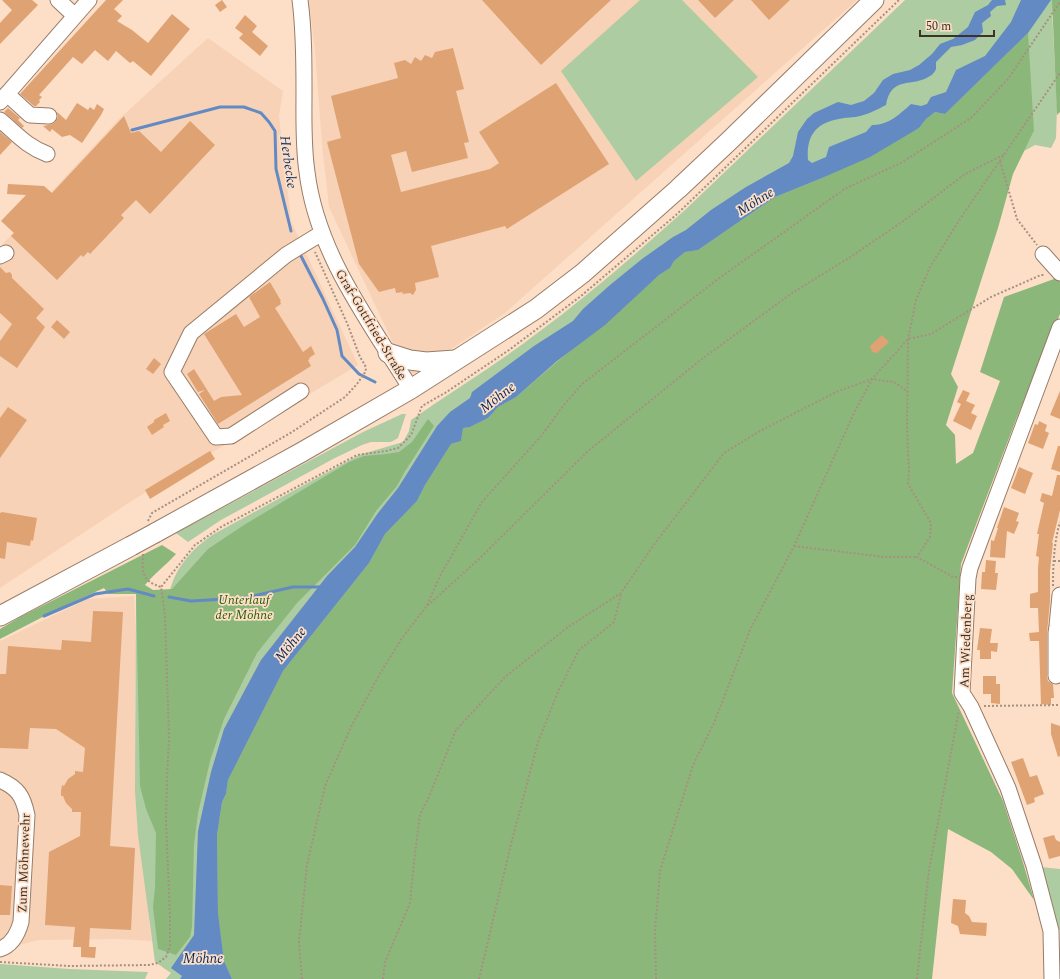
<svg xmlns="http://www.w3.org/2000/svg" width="1060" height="979" font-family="Spectral,serif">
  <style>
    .built { fill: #f7d2b6 }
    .green { fill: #adcca2 }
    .forest { fill: #8cb77b }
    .water { fill: #638ac2 }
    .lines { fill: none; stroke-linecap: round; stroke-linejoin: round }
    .stream { stroke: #638ac2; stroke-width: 3 }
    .building { fill: #dfa273 }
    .minor-casing { stroke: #987c67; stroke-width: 17 }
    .major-casing { stroke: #987c67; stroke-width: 21 }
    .path { stroke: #a6907f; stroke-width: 2; stroke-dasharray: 2 2; stroke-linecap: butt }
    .minor { stroke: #fff; stroke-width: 15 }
    .major { stroke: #fff; stroke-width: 19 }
    .major-bridge-casing { stroke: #987c67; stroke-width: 21; stroke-linecap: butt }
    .major-bridge { stroke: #fff; stroke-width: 19 }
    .labels { text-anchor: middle; stroke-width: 3.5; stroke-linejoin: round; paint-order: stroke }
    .street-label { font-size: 13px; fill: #3d3128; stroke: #fddec7 }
    .park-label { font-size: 13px; font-style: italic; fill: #275d05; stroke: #fddec7 }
    .water-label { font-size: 14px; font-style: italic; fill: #042a5d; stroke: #fddec7 }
  </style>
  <rect width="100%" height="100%" fill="#fddec7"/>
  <!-- built -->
  <g class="built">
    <path d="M 309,0 L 857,0 L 505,313 L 409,377 L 329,207 L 322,145 L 315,51 Z"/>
    <path d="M 208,38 L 283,91 L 279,116 L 291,221 L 358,365 L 133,500 L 0,588 L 0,247 L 119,119 Z"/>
    <path d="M 134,596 L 136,644 L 135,706 L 137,770 L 150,931 L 152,941 L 119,939 L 38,940 L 0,950 L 0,641 L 88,599 Z"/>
  </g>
  <!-- green -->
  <g class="green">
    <path d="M 640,0 L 682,0 L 758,77 L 636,181 L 561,71 Z"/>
    <path d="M 905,0 L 1060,0 L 1052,12 L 1057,107 L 1056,138 L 1051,148 L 1035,145 L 1024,151 L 1034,131 L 249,979 L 166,979 L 171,973 L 155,962 L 138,835 L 135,791 L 136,598 L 154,599 L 169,594 C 175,568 191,549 214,534 L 359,455 L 403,442 L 409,431 L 411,420 C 452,391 496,365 536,334 C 588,296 637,253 685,210 Z"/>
    <path d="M 402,414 L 406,414 L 398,438 L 391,442 L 371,442 L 362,445 L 333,459 L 221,520 L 188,542 L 176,533 L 363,432 Z"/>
    <path d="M 1041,867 L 1060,869 L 1060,930 L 1058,930 Z"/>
    <path d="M 0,964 L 69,969 L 148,972 L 145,979 L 0,979 Z"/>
  </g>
  <!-- forest -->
  <g class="forest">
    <path d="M 1052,0 L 1060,0 L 1060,112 L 1057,115 Z"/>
    <path d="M 1028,33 L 1034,131 L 1013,174 L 998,228 L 951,374 L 958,387 L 946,425 L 955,435 L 956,464 L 973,453 L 1000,381 L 980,372 L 1004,297 L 1054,279 L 1060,267 L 1060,314 L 1017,417 L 961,564 L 952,693 L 1003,801 L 1022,859 L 1034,900 L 1012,869 L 991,852 L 948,829 L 932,979 L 232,979 L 224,961 L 218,913 L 217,835 L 222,802 L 226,794 L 228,780 L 283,671 L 369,563 L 385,534 L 417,501 L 425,485 L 451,444 L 461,441 L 463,428 L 470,427 L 488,418 L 498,407 L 516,397 L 659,275 L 670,268 L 674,261 L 685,252 L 698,250 L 775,197 L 822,178 L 919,128 L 926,119 L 935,112 L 945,114 Z"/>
    <path d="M 428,419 L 434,426 L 404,473 L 397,486 L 376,511 L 355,545 L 297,603 L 257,653 L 224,719 L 210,761 L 198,813 L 194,845 L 192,927 L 190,937 L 176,955 L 158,949 L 153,907 L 155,888 L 156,833 L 146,809 L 140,786 L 136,594 L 108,594 L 104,588 L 62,607 L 0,639 L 0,629 L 22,616 L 162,545 L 176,554 C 166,565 154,574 145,585 L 153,590 L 172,589 L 208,549 L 244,525 L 349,462 L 364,456 L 386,454 L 399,452 L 412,442 Z"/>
  </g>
  <!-- water -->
  <path class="water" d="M 992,0 L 1005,0 L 1006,5 L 997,6 L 990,12 L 991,16 L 982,23 L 983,32 L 975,40 L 962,45 L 951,47 L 936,62 L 936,69 C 935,72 932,75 930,76 C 912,88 891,75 886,105 C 878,109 869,114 860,116 C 854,118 846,117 839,119 C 815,123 806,137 808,160 L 812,163 L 826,157 L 829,147 L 866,132 L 872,125 C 887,126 900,114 911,104 L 921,106 L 927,104 L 931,97 L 946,92 L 956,70 L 985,56 L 1011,22 L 1021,0 L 1051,0 L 1028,33 L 945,114 L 935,112 L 926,119 L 919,128 L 870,157 L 822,178 L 775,197 L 698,250 L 685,252 L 674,261 L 670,268 L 659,275 L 605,325 L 557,361 L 516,397 L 498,407 L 488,418 L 470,427 L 463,428 L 461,441 L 451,444 L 425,485 L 417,501 L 385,534 L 369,563 L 283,671 L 228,780 L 226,794 L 222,802 L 217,835 L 218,913 L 224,961 L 232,979 L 180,979 L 182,976 L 171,968 L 194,935 L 198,831 L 211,772 L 224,729 L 261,660 L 327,576 L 355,547 L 378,513 L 398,488 L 437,426 L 450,412 L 470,398 L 472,392 L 534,346 L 573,321 L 583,309 L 610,285 L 642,259 L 673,237 L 686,230 L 711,210 L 746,187 L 789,163 L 793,156 L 798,132 L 807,119 L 814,113 L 838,102 L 851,105 L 864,101 L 874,93 L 883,80 L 893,74 L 910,70 L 919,65 L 932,54 L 940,44 L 953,39 L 968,27 L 975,12 L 988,5 Z"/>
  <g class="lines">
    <!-- stream -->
    <g class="stream">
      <path d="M 132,130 L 220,107 L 244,107 L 261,113 L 269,122 L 275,131 L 276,169 L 291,231"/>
      <path d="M 301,256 L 323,299 L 337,330 L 342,356 L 359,374 L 375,382"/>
      <path d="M 169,597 L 191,601 L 244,598 L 293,587 L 321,587"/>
      <path d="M 44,616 L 95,594 L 128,589 L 154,596"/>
    </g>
  </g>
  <!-- building -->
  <g class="building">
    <path d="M 2,0 L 32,0 L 38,5 L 0,44 L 0,23 L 12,10 Z"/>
    <path d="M 106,0 L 123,0 L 114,9 L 122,16 L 117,21 L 132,30 L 148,43 L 172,14 L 190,29 L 151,76 L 133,61 L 130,63 L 116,51 L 108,61 L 95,50 L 82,64 L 73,57 L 39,95 L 42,97 L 39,100 L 40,102 L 36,106 L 34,106 L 20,94 Z"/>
    <path d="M 222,0 L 227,7 L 220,12 L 215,5 Z"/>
    <path d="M 482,0 L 611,0 L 541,65 Z"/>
    <path d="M 698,0 L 734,0 L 715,18 Z"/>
    <path d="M 751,0 L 790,0 L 769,20 Z"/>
    <path d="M 245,15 L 257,26 L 252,32 L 268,46 L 260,56 L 239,38 L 243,34 L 235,28 Z"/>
    <path d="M 453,48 L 464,89 L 456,91 L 469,142 L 464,143 L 468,158 L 412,172 L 406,151 L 391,155 L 401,192 L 490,169 L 499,163 L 479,132 L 556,83 L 609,164 L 507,229 L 505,226 L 431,246 L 439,277 L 415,283 L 416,290 L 413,295 L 410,293 L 402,294 L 403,292 L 396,293 L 395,288 L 379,292 L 359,264 L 327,142 L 341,138 L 331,96 L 398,78 L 394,63 L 405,60 L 411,64 L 415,57 L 421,61 L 425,55 L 432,58 L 435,52 Z"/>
    <path d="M 77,103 L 88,110 L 90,107 L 94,110 L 97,104 L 104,109 L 101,115 L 82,143 L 70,135 L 62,137 L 52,129 L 50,132 L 43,126 L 53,124 L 56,121 L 58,117 L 57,112 L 66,120 Z"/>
    <path d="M 8,108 L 20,118 L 18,120 L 24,126 L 22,128 L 4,112 Z"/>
    <path d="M 124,116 L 131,133 L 139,131 L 161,152 L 190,121 L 215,145 L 150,214 L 136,200 L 121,215 L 124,218 L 90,254 L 88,252 L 83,257 L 81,255 L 57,280 L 11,236 L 14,233 L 1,221 L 26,195 L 7,194 L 8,184 L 44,186 L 52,193 Z"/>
    <path d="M 0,132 L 12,142 L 0,155 Z"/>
    <path d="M 0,267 L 6,273 L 10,272 L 12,275 L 12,278 L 44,309 L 36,318 L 45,327 L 17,368 L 0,356 L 0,341 L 12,324 L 0,313 Z"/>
    <path d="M 270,282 L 281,301 L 280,301 L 281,304 L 275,308 L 303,352 L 311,346 L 315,354 L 309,358 L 310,359 L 308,360 L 311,366 L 218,424 L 199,394 L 205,390 L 198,392 L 187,374 L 194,369 L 214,401 L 221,397 L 242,395 L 204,334 L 236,314 L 244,327 L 260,317 L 249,297 Z"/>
    <path d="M 57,320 L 70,332 L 64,339 L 51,327 Z"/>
    <path d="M 882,335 L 889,342 L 877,353 L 872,352 L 870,346 Z"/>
    <path d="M 154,358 L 161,364 L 153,374 L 146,369 Z"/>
    <path d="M 963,390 L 970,393 L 966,401 L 975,405 L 971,413 L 977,416 L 971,430 L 953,421 L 961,404 L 957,402 Z"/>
    <path d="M 1060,391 L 1060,419 L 1050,415 Z"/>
    <path d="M 8,407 L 27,420 L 0,458 L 0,418 Z"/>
    <path d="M 166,413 L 170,421 L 163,425 L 164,427 L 152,435 L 147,427 L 154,422 L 154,420 Z"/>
    <path d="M 1039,421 L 1047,425 L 1045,431 L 1049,433 L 1043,449 L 1028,443 L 1035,424 L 1038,425 Z"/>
    <path d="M 1058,446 L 1060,446 L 1060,472 L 1051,469 Z"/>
    <path d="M 210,451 L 215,459 L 150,499 L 145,490 Z"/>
    <path d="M 1019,467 L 1033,473 L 1025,494 L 1011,488 Z"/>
    <path d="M 1057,475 L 1060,475 L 1060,510 L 1052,543 L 1053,543 L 1050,571 L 1050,601 L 1047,633 L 1047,676 L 1048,681 L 1053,684 L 1054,698 L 1051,698 L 1051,705 L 1041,704 L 1039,641 L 1030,641 L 1029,633 L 1039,632 L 1038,608 L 1030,608 L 1030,594 L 1038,592 L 1038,568 L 1039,557 L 1036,556 L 1039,534 L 1037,534 L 1044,503 L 1040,501 L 1042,493 L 1052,496 Z"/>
    <path d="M 1004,507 L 1019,513 L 1016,521 L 1019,522 L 1014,534 L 1007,531 L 1005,558 L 990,557 L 991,540 L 994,541 L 998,528 L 997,528 Z"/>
    <path d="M 2,512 L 37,518 L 33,541 L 31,540 L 30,546 L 7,542 L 5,559 L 0,558 L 0,513 Z"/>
    <path d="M 986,560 L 996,561 L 995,573 L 998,573 L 996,590 L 981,589 L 982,572 L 985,572 Z"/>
    <path d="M 93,611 L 123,612 L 110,846 L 135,848 L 131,930 L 90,928 L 89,947 L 96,947 L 95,958 L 81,957 L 81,947 L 73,947 L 75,927 L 45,925 L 49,852 L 80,836 L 81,812 L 72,812 L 72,809 L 66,803 L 63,796 L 61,796 L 61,791 L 62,785 L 64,786 L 68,779 L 75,774 L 75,771 L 83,772 L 85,748 L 56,729 L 30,728 L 28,749 L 0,748 L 0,674 L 6,674 L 8,646 L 61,650 L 62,640 L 91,642 Z"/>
    <path d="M 980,628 L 992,629 L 990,643 L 998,643 L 997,652 L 991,651 L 991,659 L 980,659 L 980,650 L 977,650 Z"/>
    <path d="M 983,676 L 996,676 L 996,684 L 1000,684 L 1000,704 L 991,703 L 991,694 L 983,694 Z"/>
    <path d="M 1051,723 L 1060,726 L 1060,756 L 1058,757 L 1051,734 Z"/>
    <path d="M 1023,758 L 1030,777 L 1037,775 L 1044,794 L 1034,798 L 1035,802 L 1027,805 L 1011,762 Z"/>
    <path d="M 1054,835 L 1056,840 L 1060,842 L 1060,856 L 1049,859 L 1043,838 Z"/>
    <path d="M 0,885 L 12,886 L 10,915 L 0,915 Z"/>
    <path d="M 953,899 L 966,900 L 965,913 L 969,916 L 972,922 L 987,923 L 986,936 L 960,934 L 958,926 L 951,923 Z"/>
  </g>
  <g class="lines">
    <!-- minor casing -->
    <g class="minor-casing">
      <g id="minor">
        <path d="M 58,0 L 74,15"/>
        <path d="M 300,0 C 304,30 304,60 304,91 C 304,118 303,145 307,172 C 317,254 369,321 411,389"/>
        <path d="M 7,94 L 30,115 L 49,116"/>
        <path d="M 0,102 L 89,0"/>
        <path d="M 0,120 C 17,134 26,146 47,154"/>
        <path d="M 1043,254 L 1060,273"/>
        <path d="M 0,256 L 6,253"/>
        <path d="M 301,391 L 231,436 L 216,437 L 172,372 L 191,333 L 286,255 L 322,233"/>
        <path d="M 1056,676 L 1056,633 L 1057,626 L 1060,595"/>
        <path d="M 0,780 C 18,788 23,796 27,815 L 21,922 C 18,933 12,945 0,949"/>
        <path d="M 1052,979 L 1051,931 L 1034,866 L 1008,788 L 971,707 L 962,693 L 968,578 L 970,568 L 1060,327"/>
      </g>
    </g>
    <!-- major casing -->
    <g class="major-casing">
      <g id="major">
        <path d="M 388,353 L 410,360 L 426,362 L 455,360"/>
        <path d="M 155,533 L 302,452 L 411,389 L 536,309 L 583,273 L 678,189 L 728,142 L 874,0"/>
        <path d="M 0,616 L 131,546"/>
      </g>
    </g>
    <!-- path -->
    <g class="path">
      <path d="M 1000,161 L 1017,219 L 1037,245"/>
      <path d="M 148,521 L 152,513 L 292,432 L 345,397 L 357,384 L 366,371 L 365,365 L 360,357 L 347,323 L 315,252"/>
      <path d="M 794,546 L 884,557 L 917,557"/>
      <path d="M 143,554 C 142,573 142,581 161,587"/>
      <path d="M 1054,561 L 1060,561"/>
      <path d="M 957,577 L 953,577 L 917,557 L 930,537 L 931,523 L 908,484 L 909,470 L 907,429 L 908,339 L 916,300 L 930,267 L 960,219 L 1060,73"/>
      <path d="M 1053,586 C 1053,565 1054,542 1060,522"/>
      <path d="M 427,605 L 440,576 L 482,502 L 542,435 L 563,406 L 582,384 L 718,279 L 846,188 L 901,163 L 971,118 L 1008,79 L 1060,2"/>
      <path d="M 984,706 L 1060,705"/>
      <path d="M 0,962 L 70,966 L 149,965 L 158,963 L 166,957 L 170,946 L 170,917 L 166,821 L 167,779 L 169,737 L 165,615 L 161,587 L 195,545 L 221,527 L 357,455 L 386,451 L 398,448 L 411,435 L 422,406 L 445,393 L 509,350 L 581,296 L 676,215 L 899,0"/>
      <path d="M 302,979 L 299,942 L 307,865 L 325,786 L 351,727 L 378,677 L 402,638 L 426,607 L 479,559 L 588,451 L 702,359 L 792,293 L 852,256 L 902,222 L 965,174 L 1005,154"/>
      <path d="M 383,979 L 385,962 L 410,903 L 414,862 L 420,814 L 428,799 L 456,730 L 505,677 L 568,627 L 621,593 L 653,546 L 724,453 L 760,431 L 836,392 L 872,379 L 894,382 L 908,392"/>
      <path d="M 479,979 L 511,844 L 538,742 L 558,692 L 579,650 L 614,622 L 621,594"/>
      <path d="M 656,979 L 655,930 L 660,871 L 693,765 L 714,723 L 750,630 L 794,546 L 854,413 L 872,379 L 908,339 L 931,334 L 991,297 L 1041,275 L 1045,275"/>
      <path d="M 917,979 L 929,870 L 959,710"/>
    </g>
    <!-- minor -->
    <use href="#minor" class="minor"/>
    <!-- major -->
    <use href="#major" class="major"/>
    <!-- major-bridge casing -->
    <g class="major-bridge-casing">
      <path id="major-bridge" d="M 131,546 L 155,533"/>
    </g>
    <!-- major-bridge -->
    <use href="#major-bridge" class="major-bridge"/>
  </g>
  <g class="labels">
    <!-- street labels -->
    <g class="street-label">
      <text transform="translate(372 324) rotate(59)" y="5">Graf-Gottfried-Straße</text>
      <text transform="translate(965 641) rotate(-88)" y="5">Am Wiedenberg</text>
      <text transform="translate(23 863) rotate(-88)" y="5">Zum Möhnewehr</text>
    </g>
    <!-- park labels -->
    <g class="park-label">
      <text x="244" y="604">Unterlauf<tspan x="244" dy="15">der Möhne</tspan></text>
    </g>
    <!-- water labels -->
    <g class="water-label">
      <text transform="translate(289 162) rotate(82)" y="5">Herbecke</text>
      <text transform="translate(755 201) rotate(-32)" y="5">Möhne</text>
      <text transform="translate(497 397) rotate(-38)" y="5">Möhne</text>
      <text transform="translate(290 644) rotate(-51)" y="5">Möhne</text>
      <text x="203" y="963">Möhne</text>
    </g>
  </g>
  <!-- scale -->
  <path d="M920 30v6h74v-6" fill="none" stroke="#3d3128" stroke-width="2"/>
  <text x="926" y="30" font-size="12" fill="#3d3128" stroke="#fddec7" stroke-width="3" paint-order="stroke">50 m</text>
</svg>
